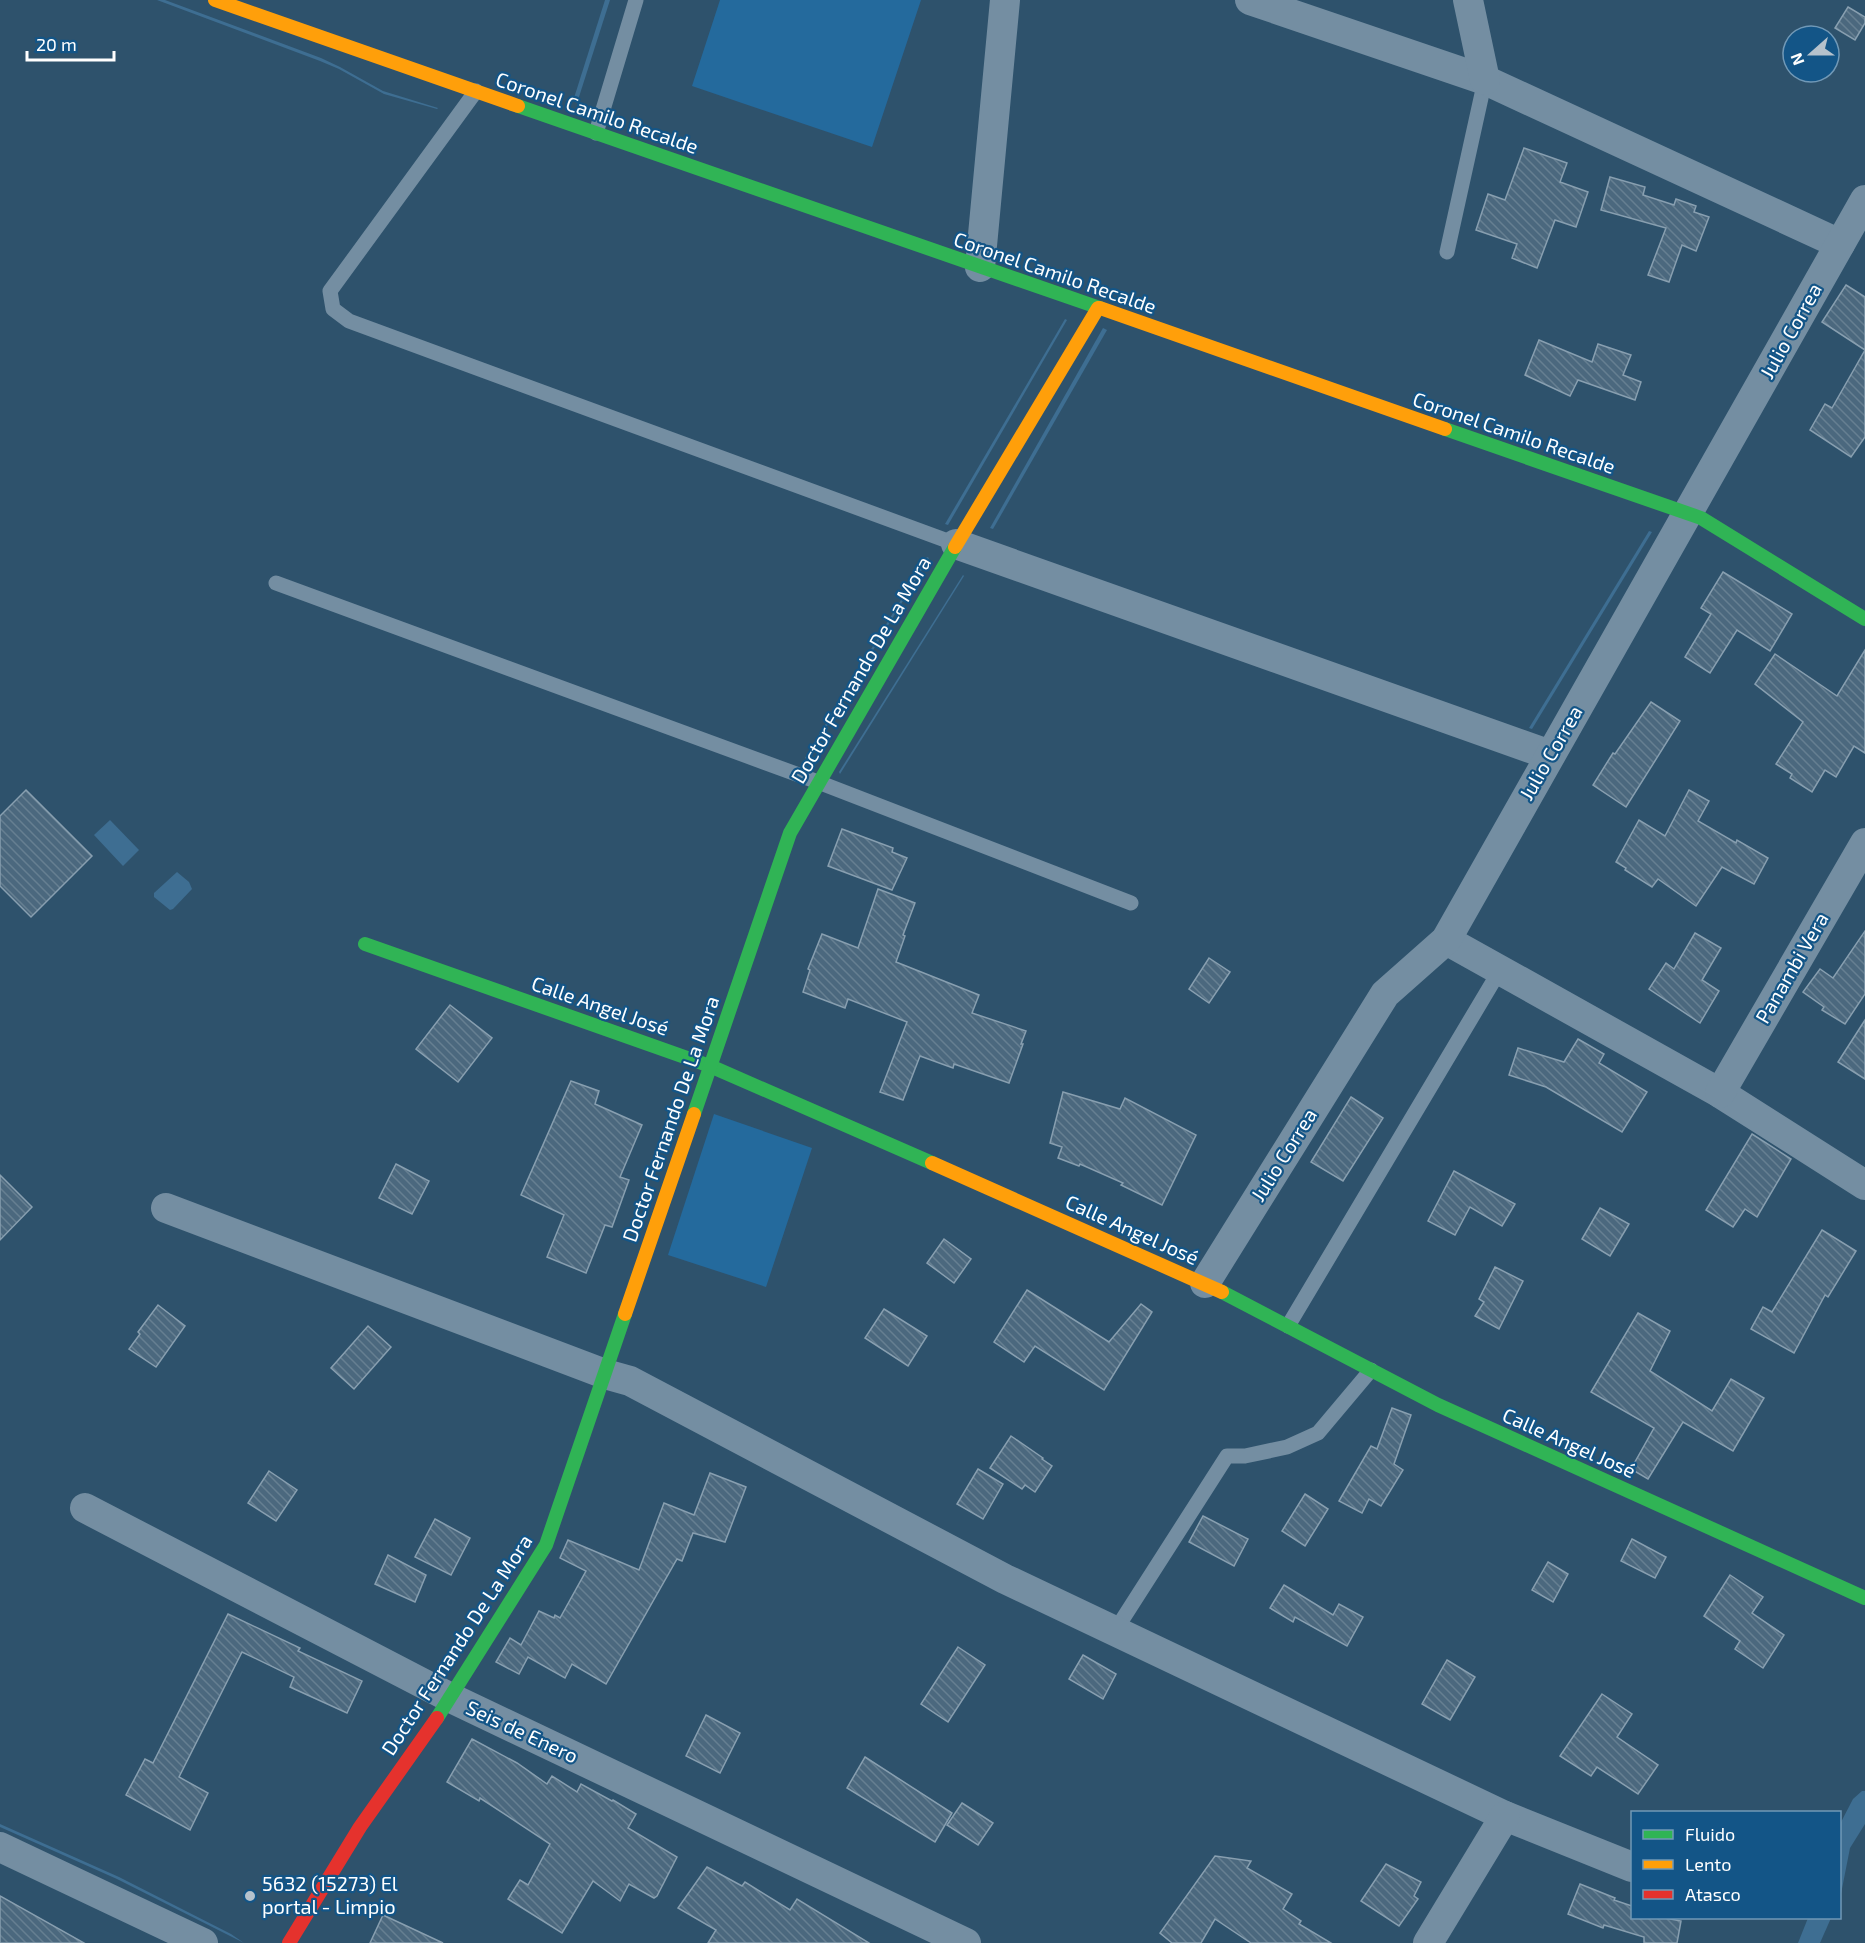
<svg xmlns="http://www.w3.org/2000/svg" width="1865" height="1943" font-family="'Exo 2',sans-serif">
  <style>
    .pitch { fill: #246a9d }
    .water { fill: #3e6e92 }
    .building { fill: url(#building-back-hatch); stroke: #889fb0; stroke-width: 1.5 }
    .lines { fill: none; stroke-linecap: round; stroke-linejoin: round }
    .lane { stroke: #748ea2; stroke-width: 15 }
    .street { stroke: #748ea2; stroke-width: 30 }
    .fast { stroke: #30b455; stroke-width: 14 }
    .slow { stroke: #ff9f0a; stroke-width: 14 }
    .jam { stroke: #e5322d; stroke-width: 14 }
    .poi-dot { fill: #b6c2cc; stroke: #135587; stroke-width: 2 }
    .labels { text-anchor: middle; stroke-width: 4.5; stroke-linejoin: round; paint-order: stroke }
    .street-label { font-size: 20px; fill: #fff; stroke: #135587 }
    .poi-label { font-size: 20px; fill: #fff; stroke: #135587; text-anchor: start }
  </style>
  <defs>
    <pattern id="building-back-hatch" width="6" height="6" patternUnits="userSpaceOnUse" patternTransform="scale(1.5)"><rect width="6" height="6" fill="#4b687e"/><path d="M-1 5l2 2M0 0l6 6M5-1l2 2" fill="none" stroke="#667f91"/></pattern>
  </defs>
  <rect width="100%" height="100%" fill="#2e526c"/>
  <!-- pitch -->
  <g class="pitch">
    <path d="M 720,0 L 921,0 L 872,147 L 692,86 Z"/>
    <path d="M 714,1114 L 812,1148 L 766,1287 L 668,1255 Z"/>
  </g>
  <!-- water -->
  <g class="water">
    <path d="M 157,0 L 165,0 L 321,58 L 340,67 L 383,91 L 438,108 L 437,109 L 384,94 L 339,69 L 320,61 Z"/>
    <path d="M 605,0 L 610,0 L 578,100 L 574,98 Z"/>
    <path d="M 1065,319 L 1067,320 L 948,525 L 945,524 Z"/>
    <path d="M 1103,328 L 1107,330 L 993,529 L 990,528 Z"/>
    <path d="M 1649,531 L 1652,532 L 1532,729 L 1529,728 Z"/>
    <path d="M 927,557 L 929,558 L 807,759 L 805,758 Z"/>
    <path d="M 963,575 L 964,576 L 840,774 L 839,772 Z"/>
    <path d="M 110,820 L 139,850 L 123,866 L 94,835 Z"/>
    <path d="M 177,872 L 189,882 L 192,889 L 173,909 L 170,910 L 154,897 L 154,893 Z"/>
    <path d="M 1862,1791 L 1865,1791 L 1865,1824 L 1850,1848 L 1840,1899 L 1840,1824 L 1853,1799 Z"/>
    <path d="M 0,1824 L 119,1877 L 231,1934 L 244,1943 L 117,1879 L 0,1827 Z"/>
    <path d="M 1808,1918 L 1831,1918 L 1820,1943 L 1798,1943 Z"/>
  </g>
  <!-- building -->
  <g class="building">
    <path d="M 1848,7 L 1865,17 L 1865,23 L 1855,40 L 1835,28 Z"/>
    <path d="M 1524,148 L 1567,163 L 1560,182 L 1588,192 L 1576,227 L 1555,220 L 1537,268 L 1512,258 L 1517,244 L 1476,230 L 1488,194 L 1505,200 Z"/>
    <path d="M 1610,177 L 1645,187 L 1643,195 L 1674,205 L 1676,199 L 1696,206 L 1694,212 L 1709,217 L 1696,251 L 1682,245 L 1669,282 L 1648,275 L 1666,228 L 1601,210 Z"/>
    <path d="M 1846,285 L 1865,297 L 1865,437 L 1851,457 L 1810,430 L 1825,404 L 1832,408 L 1865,350 L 1822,322 Z"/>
    <path d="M 1539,340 L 1592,362 L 1598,344 L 1631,355 L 1623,375 L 1641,382 L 1635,400 L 1578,380 L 1570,396 L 1525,375 Z"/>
    <path d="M 1723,572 L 1792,614 L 1770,651 L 1737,630 L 1710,673 L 1685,657 L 1711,614 L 1701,608 Z"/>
    <path d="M 1865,650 L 1865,753 L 1854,746 L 1836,777 L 1825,770 L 1812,792 L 1790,778 L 1792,774 L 1776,764 L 1803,722 L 1755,684 L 1775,654 L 1837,696 Z"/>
    <path d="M 1651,702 L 1680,721 L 1626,807 L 1593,785 L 1613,753 L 1615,754 Z"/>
    <path d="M 26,790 L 92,856 L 31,917 L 0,886 L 0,816 Z"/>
    <path d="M 1689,790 L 1709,801 L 1698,821 L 1736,843 L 1737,840 L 1768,858 L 1754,884 L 1722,867 L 1696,906 L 1658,879 L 1652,887 L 1625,870 L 1626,868 L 1616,862 L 1639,820 L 1665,836 Z"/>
    <path d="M 842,829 L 893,848 L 892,852 L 907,858 L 892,890 L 828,866 Z"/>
    <path d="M 878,889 L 915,903 L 903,935 L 905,936 L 896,962 L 979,995 L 972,1013 L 1026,1031 L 1021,1044 L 1023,1044 L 1009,1083 L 954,1064 L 953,1068 L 920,1056 L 903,1100 L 880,1092 L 907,1022 L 848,999 L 845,1008 L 803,992 L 810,970 L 808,969 L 822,934 L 858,948 Z"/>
    <path d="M 1865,931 L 1865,994 L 1845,1024 L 1822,1010 L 1824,1007 L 1803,992 L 1820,969 L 1833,978 Z"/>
    <path d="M 1695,933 L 1721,948 L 1702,980 L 1719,991 L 1700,1023 L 1649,989 L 1666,963 L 1674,969 Z"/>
    <path d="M 1209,958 L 1230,972 L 1209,1003 L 1189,989 Z"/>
    <path d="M 450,1005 L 492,1038 L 458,1082 L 416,1049 Z"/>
    <path d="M 1865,1020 L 1865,1079 L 1838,1062 Z"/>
    <path d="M 1578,1039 L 1604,1054 L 1599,1063 L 1647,1092 L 1622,1132 L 1546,1087 L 1509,1075 L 1518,1048 L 1564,1062 Z"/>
    <path d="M 571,1081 L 599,1091 L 595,1104 L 642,1125 L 620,1177 L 629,1180 L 612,1227 L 605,1225 L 586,1273 L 547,1257 L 564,1215 L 521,1195 Z"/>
    <path d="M 1063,1092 L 1120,1109 L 1125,1098 L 1196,1135 L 1162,1205 L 1121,1185 L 1123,1183 L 1080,1164 L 1079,1166 L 1058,1158 L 1062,1147 L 1050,1143 Z"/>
    <path d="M 1351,1097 L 1383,1118 L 1343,1181 L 1311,1162 Z"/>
    <path d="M 1752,1134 L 1791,1159 L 1757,1217 L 1745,1209 L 1733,1227 L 1706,1210 Z"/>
    <path d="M 396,1164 L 429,1181 L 412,1214 L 379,1198 Z"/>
    <path d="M 1454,1171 L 1515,1204 L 1502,1226 L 1470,1207 L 1455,1235 L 1428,1221 Z"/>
    <path d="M 0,1175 L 32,1207 L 0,1240 Z"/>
    <path d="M 1600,1208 L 1629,1224 L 1610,1256 L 1582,1239 Z"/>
    <path d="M 1822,1230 L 1856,1251 L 1828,1297 L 1825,1295 L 1794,1353 L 1751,1329 L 1763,1307 L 1772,1312 Z"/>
    <path d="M 944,1239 L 971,1259 L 954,1283 L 927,1263 Z"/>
    <path d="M 1495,1267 L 1523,1281 L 1499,1329 L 1475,1316 L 1484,1302 L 1479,1299 Z"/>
    <path d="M 1027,1290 L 1109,1342 L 1141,1304 L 1152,1312 L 1104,1390 L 1035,1346 L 1024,1362 L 994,1342 Z"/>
    <path d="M 158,1305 L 185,1326 L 156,1367 L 129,1349 L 140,1334 L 138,1332 Z"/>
    <path d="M 884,1309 L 927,1336 L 908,1366 L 865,1338 Z"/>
    <path d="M 1638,1313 L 1670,1331 L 1650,1371 L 1712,1411 L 1731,1379 L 1764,1398 L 1733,1451 L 1683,1422 L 1648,1479 L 1631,1469 L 1654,1428 L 1591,1392 Z"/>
    <path d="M 368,1326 L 391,1347 L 354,1389 L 331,1368 Z"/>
    <path d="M 1392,1408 L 1411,1415 L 1394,1464 L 1403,1470 L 1381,1506 L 1369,1499 L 1362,1513 L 1339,1501 L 1371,1446 L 1377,1449 Z"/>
    <path d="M 1011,1436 L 1043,1458 L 1042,1459 L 1052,1466 L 1035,1492 L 1025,1485 L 1022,1489 L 990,1468 Z"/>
    <path d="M 978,1469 L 1003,1484 L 983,1519 L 957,1504 Z"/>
    <path d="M 269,1471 L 297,1490 L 276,1521 L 248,1503 Z"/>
    <path d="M 710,1473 L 746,1487 L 725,1542 L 693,1533 L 682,1561 L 677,1559 L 606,1684 L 572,1664 L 565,1678 L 528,1657 L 519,1674 L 496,1662 L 510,1638 L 521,1645 L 539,1611 L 554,1618 L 555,1615 L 560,1618 L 586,1571 L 560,1558 L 568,1540 L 639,1570 L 664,1503 L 694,1515 Z"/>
    <path d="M 1305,1494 L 1328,1509 L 1305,1546 L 1282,1531 Z"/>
    <path d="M 1203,1516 L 1248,1539 L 1234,1566 L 1189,1542 Z"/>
    <path d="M 435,1519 L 470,1538 L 451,1575 L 415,1557 Z"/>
    <path d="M 1632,1539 L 1666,1557 L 1655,1578 L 1621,1561 Z"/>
    <path d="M 388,1555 L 426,1575 L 415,1602 L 375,1584 Z"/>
    <path d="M 1548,1562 L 1568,1574 L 1553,1602 L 1532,1590 Z"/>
    <path d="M 1730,1575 L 1763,1597 L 1752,1613 L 1784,1635 L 1763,1668 L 1735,1649 L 1740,1641 L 1704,1616 Z"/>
    <path d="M 1284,1585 L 1333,1615 L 1339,1604 L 1363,1617 L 1347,1646 L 1295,1617 L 1293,1622 L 1270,1608 Z"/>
    <path d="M 228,1614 L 300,1648 L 298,1651 L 362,1681 L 347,1713 L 290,1687 L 294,1677 L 242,1652 L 179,1777 L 208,1793 L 190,1830 L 126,1795 L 145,1759 L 153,1763 Z"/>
    <path d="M 958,1647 L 985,1665 L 948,1722 L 921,1704 Z"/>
    <path d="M 1083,1655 L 1116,1674 L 1103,1699 L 1069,1679 Z"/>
    <path d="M 1447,1660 L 1475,1677 L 1450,1720 L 1422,1704 Z"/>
    <path d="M 1602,1694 L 1632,1714 L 1617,1737 L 1658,1765 L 1638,1794 L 1597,1767 L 1591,1776 L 1560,1756 Z"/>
    <path d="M 706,1715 L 740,1733 L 720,1773 L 686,1756 Z"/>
    <path d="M 472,1739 L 517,1763 L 547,1784 L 552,1776 L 577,1792 L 581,1784 L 612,1801 L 613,1800 L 636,1814 L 628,1828 L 677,1857 L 657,1896 L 654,1898 L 629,1884 L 620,1901 L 593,1881 L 562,1933 L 508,1899 L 520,1880 L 528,1885 L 550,1844 L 480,1798 L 479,1801 L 447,1782 Z"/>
    <path d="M 865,1757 L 952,1813 L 935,1842 L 847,1788 Z"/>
    <path d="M 962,1803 L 993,1823 L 978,1845 L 947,1825 Z"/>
    <path d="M 1215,1856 L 1251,1861 L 1247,1868 L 1292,1894 L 1283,1909 L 1301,1921 L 1299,1924 L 1331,1943 L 1251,1943 L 1215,1919 L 1201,1943 L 1172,1943 L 1160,1933 Z"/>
    <path d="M 1386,1864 L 1421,1882 L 1414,1896 L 1418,1899 L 1399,1926 L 1361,1901 Z"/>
    <path d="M 707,1867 L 742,1886 L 745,1882 L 790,1910 L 797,1899 L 869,1943 L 708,1943 L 716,1930 L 678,1908 Z"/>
    <path d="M 1580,1884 L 1615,1898 L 1614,1900 L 1632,1906 L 1632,1917 L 1660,1917 L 1681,1921 L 1677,1943 L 1644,1943 L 1644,1937 L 1604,1925 L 1603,1928 L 1568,1914 Z"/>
    <path d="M 0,1896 L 84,1943 L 0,1943 Z"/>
    <path d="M 383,1915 L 443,1943 L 370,1943 Z"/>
  </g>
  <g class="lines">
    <!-- lane -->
    <g class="lane">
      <path d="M 476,91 L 330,291 L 333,309 L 349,321 L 956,544"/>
      <path d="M 596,133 L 636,0"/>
      <path d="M 1447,252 L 1485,80"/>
      <path d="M 276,583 L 818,782 L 1131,903"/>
      <path d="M 1288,1326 L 1500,970"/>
      <path d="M 1115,1631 L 1227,1456 L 1245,1456 L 1287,1447 L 1318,1433 L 1371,1370"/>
    </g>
    <!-- street -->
    <g class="street">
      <path d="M 1250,0 L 1485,80 L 1840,244"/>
      <path d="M 1468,0 L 1485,80"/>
      <path d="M 980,267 L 1005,0"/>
      <path d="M 956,544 L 1550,755"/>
      <path d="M 1446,940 L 1720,1093 L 1865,1185"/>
      <path d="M 1720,1093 L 1865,843"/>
      <path d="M 166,1208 L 605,1374 L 630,1381 L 1005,1579 L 1505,1816 L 1632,1867"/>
      <path d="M 1205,1283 L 1385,994 L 1446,940 L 1865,200"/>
      <path d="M 85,1508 L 451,1698 L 966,1943"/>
      <path d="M 0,1847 L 203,1943"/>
      <path d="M 1428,1943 L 1505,1816"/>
    </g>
    <!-- fast -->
    <g class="fast">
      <path d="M 518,106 L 1100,308"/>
      <path d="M 1445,429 L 1701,518 L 1865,619"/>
      <path d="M 365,944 L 710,1066 L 932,1163"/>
      <path d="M 694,1114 L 790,833 L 955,547"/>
      <path d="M 1222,1292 L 1438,1405 L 1865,1598"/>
      <path d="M 437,1718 L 546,1545 L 625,1314"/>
    </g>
    <!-- slow -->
    <g class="slow">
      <path d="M 215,0 L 518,106"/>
      <path d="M 1100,308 L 1445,429"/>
      <path d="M 955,547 L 1098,308"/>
      <path d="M 932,1163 L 1222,1292"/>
      <path d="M 625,1314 L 694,1114"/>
    </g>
    <!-- jam -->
    <path class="jam" d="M 289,1943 L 360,1827 L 437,1718"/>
  </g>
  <!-- markers -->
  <circle class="poi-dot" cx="250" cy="1896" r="6"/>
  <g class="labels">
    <!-- street labels -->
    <g class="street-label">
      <text transform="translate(597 113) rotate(19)" y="7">Coronel Camilo Recalde</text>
      <text transform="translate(1055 273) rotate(19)" y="7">Coronel Camilo Recalde</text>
      <text transform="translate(1791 331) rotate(-61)" y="7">Julio Correa</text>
      <text transform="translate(1514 433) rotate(19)" y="7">Coronel Camilo Recalde</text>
      <text transform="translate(861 670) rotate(-60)" y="7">Doctor Fernando De La Mora</text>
      <text transform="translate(1551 753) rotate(-60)" y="7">Julio Correa</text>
      <text transform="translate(1792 968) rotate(-60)" y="7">Panambi Vera</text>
      <text transform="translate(600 1006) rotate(19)" y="7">Calle Angel José</text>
      <text transform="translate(671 1119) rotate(-71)" y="7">Doctor Fernando De La Mora</text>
      <text transform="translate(1284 1155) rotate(-58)" y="7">Julio Correa</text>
      <text transform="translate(1132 1230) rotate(24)" y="7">Calle Angel José</text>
      <text transform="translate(1569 1443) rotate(24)" y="7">Calle Angel José</text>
      <text transform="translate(457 1645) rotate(-57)" y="7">Doctor Fernando De La Mora</text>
      <text transform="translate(522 1732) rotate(25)" y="7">Seis de Enero</text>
    </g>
    <!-- poi labels -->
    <g class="poi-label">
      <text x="262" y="1891">5632 (15273) El<tspan x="262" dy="23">portal - Limpio</tspan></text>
    </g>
  </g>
  <!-- legend -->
  <rect x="1631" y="1811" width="210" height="108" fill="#135587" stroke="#7199b7" stroke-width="1.5"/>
  <rect x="1643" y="1830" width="30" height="9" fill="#30b455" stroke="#7199b7" stroke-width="1.5"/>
  <text x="1685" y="1841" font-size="18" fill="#ffffff">Fluido</text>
  <rect x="1643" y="1860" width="30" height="9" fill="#ff9f0a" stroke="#7199b7" stroke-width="1.5"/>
  <text x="1685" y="1871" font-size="18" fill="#ffffff">Lento</text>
  <rect x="1643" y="1890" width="30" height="9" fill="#e5322d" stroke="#7199b7" stroke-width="1.5"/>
  <text x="1685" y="1901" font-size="18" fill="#ffffff">Atasco</text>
  <!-- north arrow -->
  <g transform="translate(1811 54) rotate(249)"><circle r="28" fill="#135587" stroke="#7199b7" stroke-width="1.5"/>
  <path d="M0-4.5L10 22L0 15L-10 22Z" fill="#b6c2cc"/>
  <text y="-9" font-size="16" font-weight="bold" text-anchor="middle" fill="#ffffff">N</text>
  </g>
  <!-- scale -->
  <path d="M27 51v9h87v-9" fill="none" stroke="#ffffff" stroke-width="3"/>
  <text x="36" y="51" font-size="18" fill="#ffffff" stroke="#135587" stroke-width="4.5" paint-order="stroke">20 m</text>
</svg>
